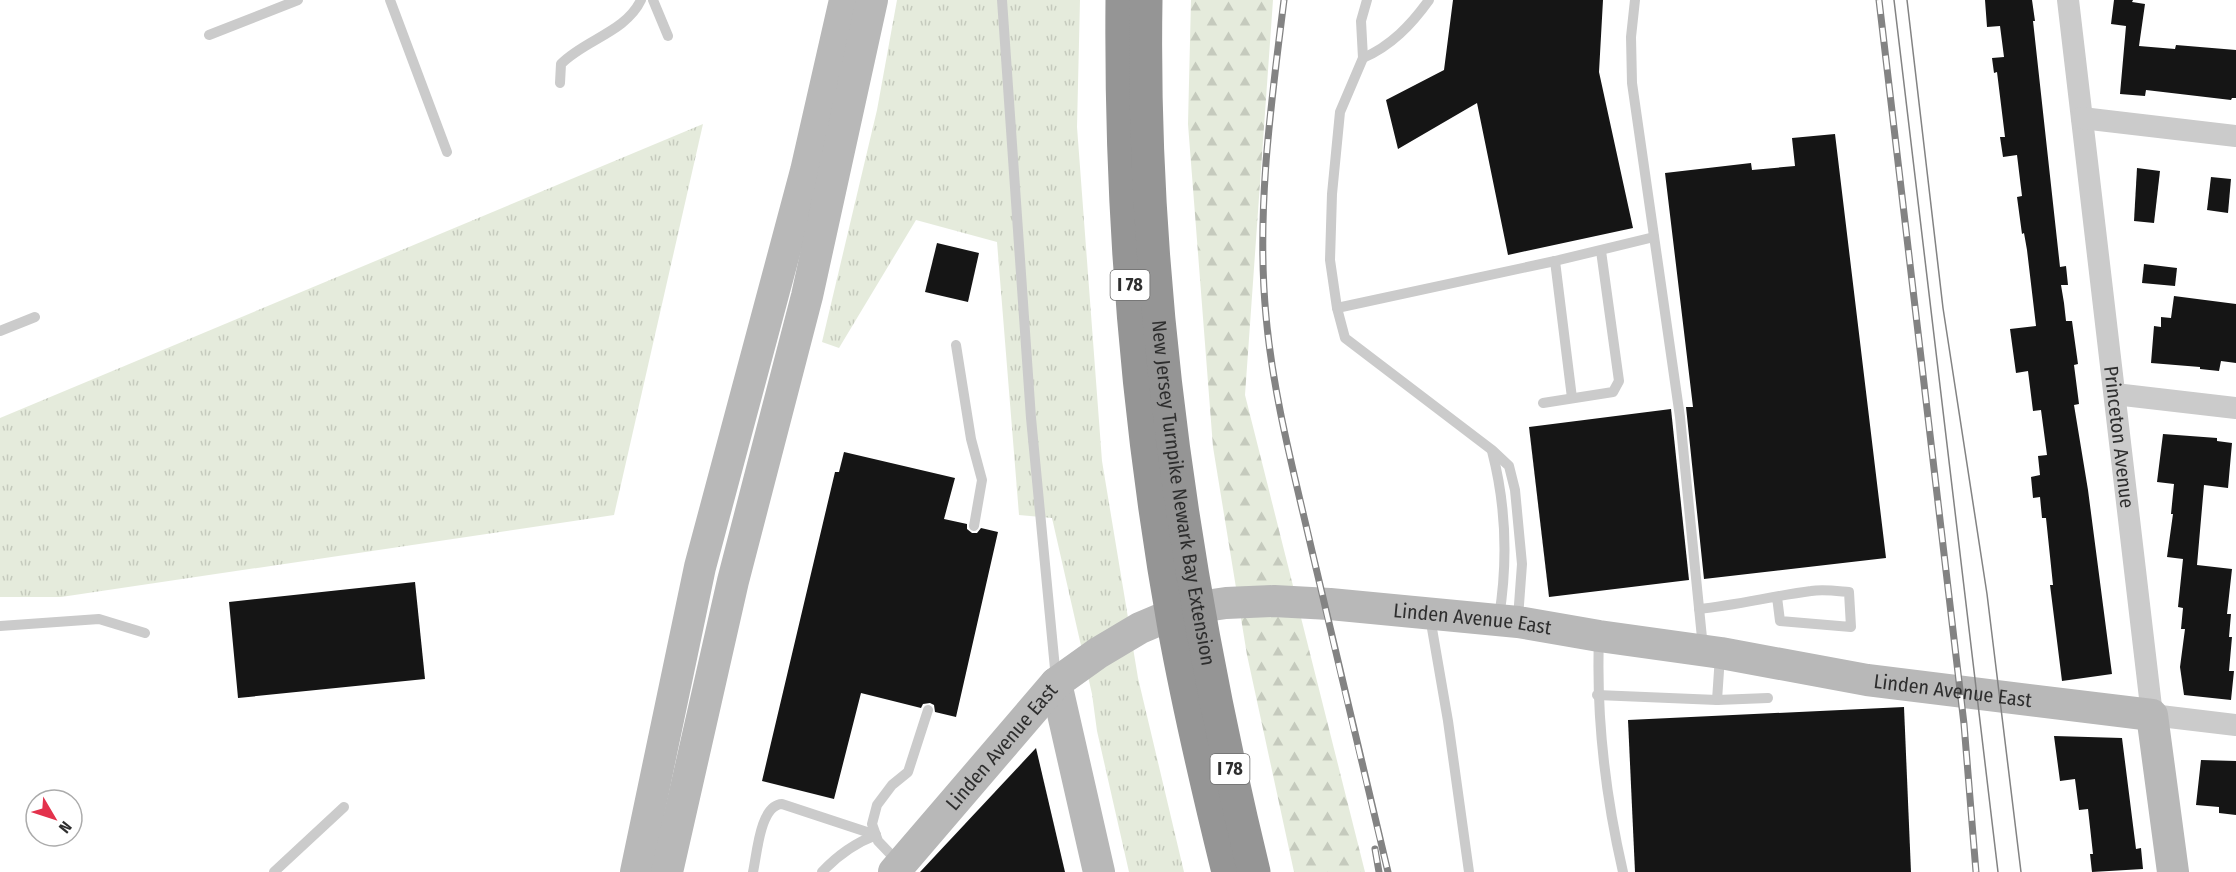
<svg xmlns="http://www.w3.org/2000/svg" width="2236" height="872" font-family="'Fira Sans Condensed',sans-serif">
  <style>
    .grass { fill: url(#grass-tufts) }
    .forest { fill: url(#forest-firs) }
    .building { fill: #151515 }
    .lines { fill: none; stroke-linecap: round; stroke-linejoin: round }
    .lane { stroke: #cbcbcb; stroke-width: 10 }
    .street { stroke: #cbcbcb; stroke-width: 22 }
    .secondary { stroke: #b8b8b8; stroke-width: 32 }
    .highway { stroke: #959595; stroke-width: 33 }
    .tram { stroke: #838383; stroke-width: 1.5 }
    .rail-casing { stroke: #838383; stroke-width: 7 }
    .rail { stroke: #fff; stroke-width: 4.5; stroke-dasharray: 14; stroke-linecap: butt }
    .labels { text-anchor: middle; stroke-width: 6; stroke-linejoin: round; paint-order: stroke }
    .shield { fill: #fff; stroke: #6d6d6d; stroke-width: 1.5 }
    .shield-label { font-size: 18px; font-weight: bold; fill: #2e2e2e }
    .street-label { font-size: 20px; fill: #2e2e2e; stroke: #fff }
  </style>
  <defs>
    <pattern id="grass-tufts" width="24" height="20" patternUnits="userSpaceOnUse" patternTransform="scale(1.5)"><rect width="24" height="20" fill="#e5ebdc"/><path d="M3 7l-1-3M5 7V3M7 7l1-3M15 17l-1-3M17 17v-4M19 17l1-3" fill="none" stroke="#c5cabd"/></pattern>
    <pattern id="forest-firs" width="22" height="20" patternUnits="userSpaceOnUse" patternTransform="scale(1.5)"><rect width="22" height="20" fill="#e5ebdc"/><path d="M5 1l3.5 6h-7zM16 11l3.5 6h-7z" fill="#c5cabd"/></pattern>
  </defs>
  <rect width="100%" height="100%" fill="#fff"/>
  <!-- grass -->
  <g class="grass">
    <path d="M 897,0 L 1080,0 L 1077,127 L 1102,461 L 1138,678 L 1184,872 L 1129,872 L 1097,731 L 1092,694 L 1052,518 L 1019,515 L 997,242 L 916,220 L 839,348 L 822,342 L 877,110 Z"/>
    <path d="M 703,124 L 614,515 L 61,597 L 0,597 L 0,418 Z"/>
  </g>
  <!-- forest -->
  <path class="forest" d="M 1191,0 L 1273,0 L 1245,395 L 1365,872 L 1294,872 L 1247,655 L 1213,447 L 1188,124 Z"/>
  <!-- building -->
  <g class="building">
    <path d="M 1453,0 L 1603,0 L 1599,72 L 1633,228 L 1508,255 L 1477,103 L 1398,149 L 1386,100 L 1444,70 Z"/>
    <path d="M 1985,0 L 2032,0 L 2035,21 L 2033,21 L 2060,267 L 2066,266 L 2068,285 L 2061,285 L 2064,303 L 2066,321 L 2072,321 L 2078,364 L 2074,365 L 2079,404 L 2074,405 L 2088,490 L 2112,674 L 2062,681 L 2050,585 L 2053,585 L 2046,518 L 2042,518 L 2040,497 L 2033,498 L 2031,477 L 2040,475 L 2038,456 L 2047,455 L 2041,410 L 2033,411 L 2028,371 L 2016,373 L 2010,329 L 2036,326 L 2027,250 L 2024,233 L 2022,234 L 2017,197 L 2022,196 L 2017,155 L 2003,157 L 2000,137 L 2005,137 L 1997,72 L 1994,73 L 1992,58 L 2004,57 L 2000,26 L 1987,27 Z"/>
    <path d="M 2114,0 L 2133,0 L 2132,2 L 2145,4 L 2139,46 L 2175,49 L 2176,45 L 2236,50 L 2236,98 L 2232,98 L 2231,100 L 2146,90 L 2145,96 L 2120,94 L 2126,26 L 2111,24 Z"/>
    <path d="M 1835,134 L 1886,558 L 1704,579 L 1686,407 L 1693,407 L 1665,173 L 1751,163 L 1752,170 L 1795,166 L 1792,138 Z"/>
    <path d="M 2137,168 L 2160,171 L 2154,223 L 2134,221 Z"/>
    <path d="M 2211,177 L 2231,179 L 2228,213 L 2207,210 Z"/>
    <path d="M 937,243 L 979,253 L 968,302 L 925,292 Z"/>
    <path d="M 2144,264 L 2177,268 L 2175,286 L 2142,283 Z"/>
    <path d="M 2174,296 L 2236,304 L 2236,363 L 2221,361 L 2219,371 L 2200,369 L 2200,367 L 2151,363 L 2154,326 L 2161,327 L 2161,317 L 2171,318 Z"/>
    <path d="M 1671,409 L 1689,580 L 1549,597 L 1529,427 Z"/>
    <path d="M 2163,434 L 2217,438 L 2217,441 L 2232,443 L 2228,488 L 2204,485 L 2197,565 L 2232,569 L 2227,614 L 2231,614 L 2229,637 L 2232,637 L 2229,671 L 2234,671 L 2231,700 L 2184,695 L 2180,667 L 2185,629 L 2181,629 L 2183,608 L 2178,607 L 2183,559 L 2167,557 L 2173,514 L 2171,514 L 2174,484 L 2157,482 Z"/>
    <path d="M 844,452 L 955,478 L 944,519 L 967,524 L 967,529 L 972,533 L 977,533 L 981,528 L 998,532 L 956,717 L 935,712 L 934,705 L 930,703 L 923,704 L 921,708 L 861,693 L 834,799 L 762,781 L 835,472 L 839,472 Z"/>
    <path d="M 415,582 L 425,679 L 238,698 L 229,602 Z"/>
    <path d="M 1904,707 L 1911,872 L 1635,872 L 1628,720 Z"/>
    <path d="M 2054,736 L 2122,738 L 2136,849 L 2141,848 L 2143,869 L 2092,872 L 2090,854 L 2093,854 L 2088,809 L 2079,810 L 2075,779 L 2060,781 Z"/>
    <path d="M 1036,748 L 1065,872 L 920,872 Z"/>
    <path d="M 2201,760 L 2236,761 L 2236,815 L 2219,813 L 2219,807 L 2196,805 Z"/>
  </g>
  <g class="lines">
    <!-- lane -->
    <g class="lane">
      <path d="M 390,0 L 447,152"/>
      <path d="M 653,0 L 668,36"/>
      <path d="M 1002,0 L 1031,418 L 1056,679"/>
      <path d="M 1367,0 L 1361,21 L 1363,58 L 1340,112 L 1332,194 L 1330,260 L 1337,308 L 1345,338 L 1492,450 L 1509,466 L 1515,490 L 1522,564 L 1518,618"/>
      <path d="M 1635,0 L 1631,37 L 1632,83 L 1680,417 L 1703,648"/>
      <path d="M 209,35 L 298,0"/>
      <path d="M 1363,58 C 1391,46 1411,25 1429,0"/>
      <path d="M 560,83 L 561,64 C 584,40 626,32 641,0"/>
      <path d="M 1555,261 L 1572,398"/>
      <path d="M 1337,308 L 1555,261 L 1654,237"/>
      <path d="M 0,331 L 35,317"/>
      <path d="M 956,345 L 971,439 L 982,480 L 974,526"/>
      <path d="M 1543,403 L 1613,392 L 1619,381 L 1601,251"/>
      <path d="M 1492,451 C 1506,505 1508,561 1499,617"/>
      <path d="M 1699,609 C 1737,605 1773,596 1811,591 C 1823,589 1837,591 1849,592 L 1851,627 L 1780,621 L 1777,597"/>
      <path d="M 1430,617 L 1448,721 L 1469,872"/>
      <path d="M 0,626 L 99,619 L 145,633"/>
      <path d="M 1599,637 C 1596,717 1605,794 1623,872"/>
      <path d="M 1597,695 L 1717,700 L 1768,698"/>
      <path d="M 1717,700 L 1720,656"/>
      <path d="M 898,862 L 878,841 L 872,824 L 877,805 L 892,785 L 908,772 L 928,710"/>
      <path d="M 274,872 L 344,807"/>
      <path d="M 753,872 C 757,854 760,805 782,804 L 876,835"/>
      <path d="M 822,872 C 837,856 855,843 876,835"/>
    </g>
    <!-- street -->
    <g class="street">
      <path id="s1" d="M 2068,0 L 2152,715 L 2236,725"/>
      <path d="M 2082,118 L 2236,136"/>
      <path d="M 2115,394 L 2236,408"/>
    </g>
    <!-- secondary -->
    <g class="secondary">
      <path d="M 1056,683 L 1099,872"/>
      <path d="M 636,872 L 700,567 L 806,171 L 845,0"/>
      <path d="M 667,872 L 733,581 L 807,296 L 872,0"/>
      <path id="s2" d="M 894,872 L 1056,683 L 1098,653 L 1140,628 L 1185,609 L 1226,603 L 1274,601 L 1330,604 L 1518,622 L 1599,636 L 1721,653 L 1867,680 L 2152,715 L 2173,872"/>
    </g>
    <!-- highway -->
    <g class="highway">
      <path d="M 1122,0 C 1120,210 1137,421 1174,628 C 1189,710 1208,791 1228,872"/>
      <path id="s3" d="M 1146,0 C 1141,293 1185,587 1254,872"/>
    </g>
    <!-- tram -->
    <g class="tram">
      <path d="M 1894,0 L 1998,872"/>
      <path d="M 1907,0 L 1943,308 L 1987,594 L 2021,872"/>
    </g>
    <!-- rail casing -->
    <g class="rail-casing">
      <g id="rail">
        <path d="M 1284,0 C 1271,104 1256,211 1266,316 C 1273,395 1294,473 1312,551 C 1337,658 1362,765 1388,872"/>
        <path d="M 1879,0 L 1964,724 L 1976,872"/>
        <path d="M 1375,849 L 1379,872"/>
      </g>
    </g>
    <!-- rail -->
    <use href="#rail" class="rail"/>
  </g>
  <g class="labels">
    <!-- shield labels -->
    <g class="shield">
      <rect x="1110.5" y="270" width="39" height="30" rx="4.5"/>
      <rect x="1210.5" y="754" width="39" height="30" rx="4.5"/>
    </g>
    <g class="shield-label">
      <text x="1130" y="291">I 78</text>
      <text x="1230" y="775">I 78</text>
    </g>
    <!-- street labels -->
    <g class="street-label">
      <text dy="7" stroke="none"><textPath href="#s1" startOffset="440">Princeton Avenue</textPath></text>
      <text dy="7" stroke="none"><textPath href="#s3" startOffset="495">New Jersey Turnpike Newark Bay Extension</textPath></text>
      <text dy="7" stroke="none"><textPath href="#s2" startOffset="687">Linden Avenue East</textPath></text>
      <text dy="7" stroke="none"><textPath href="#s2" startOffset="1173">Linden Avenue East</textPath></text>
      <text dy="7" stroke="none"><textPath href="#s2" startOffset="165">Linden Avenue East</textPath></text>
    </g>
  </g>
  <!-- north arrow -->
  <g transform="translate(54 818) rotate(129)"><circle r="28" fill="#ffffff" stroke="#ababab" stroke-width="1.5"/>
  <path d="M0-4.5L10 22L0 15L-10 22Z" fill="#e3324c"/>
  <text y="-9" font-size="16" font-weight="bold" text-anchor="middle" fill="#2e2e2e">N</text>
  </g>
</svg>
